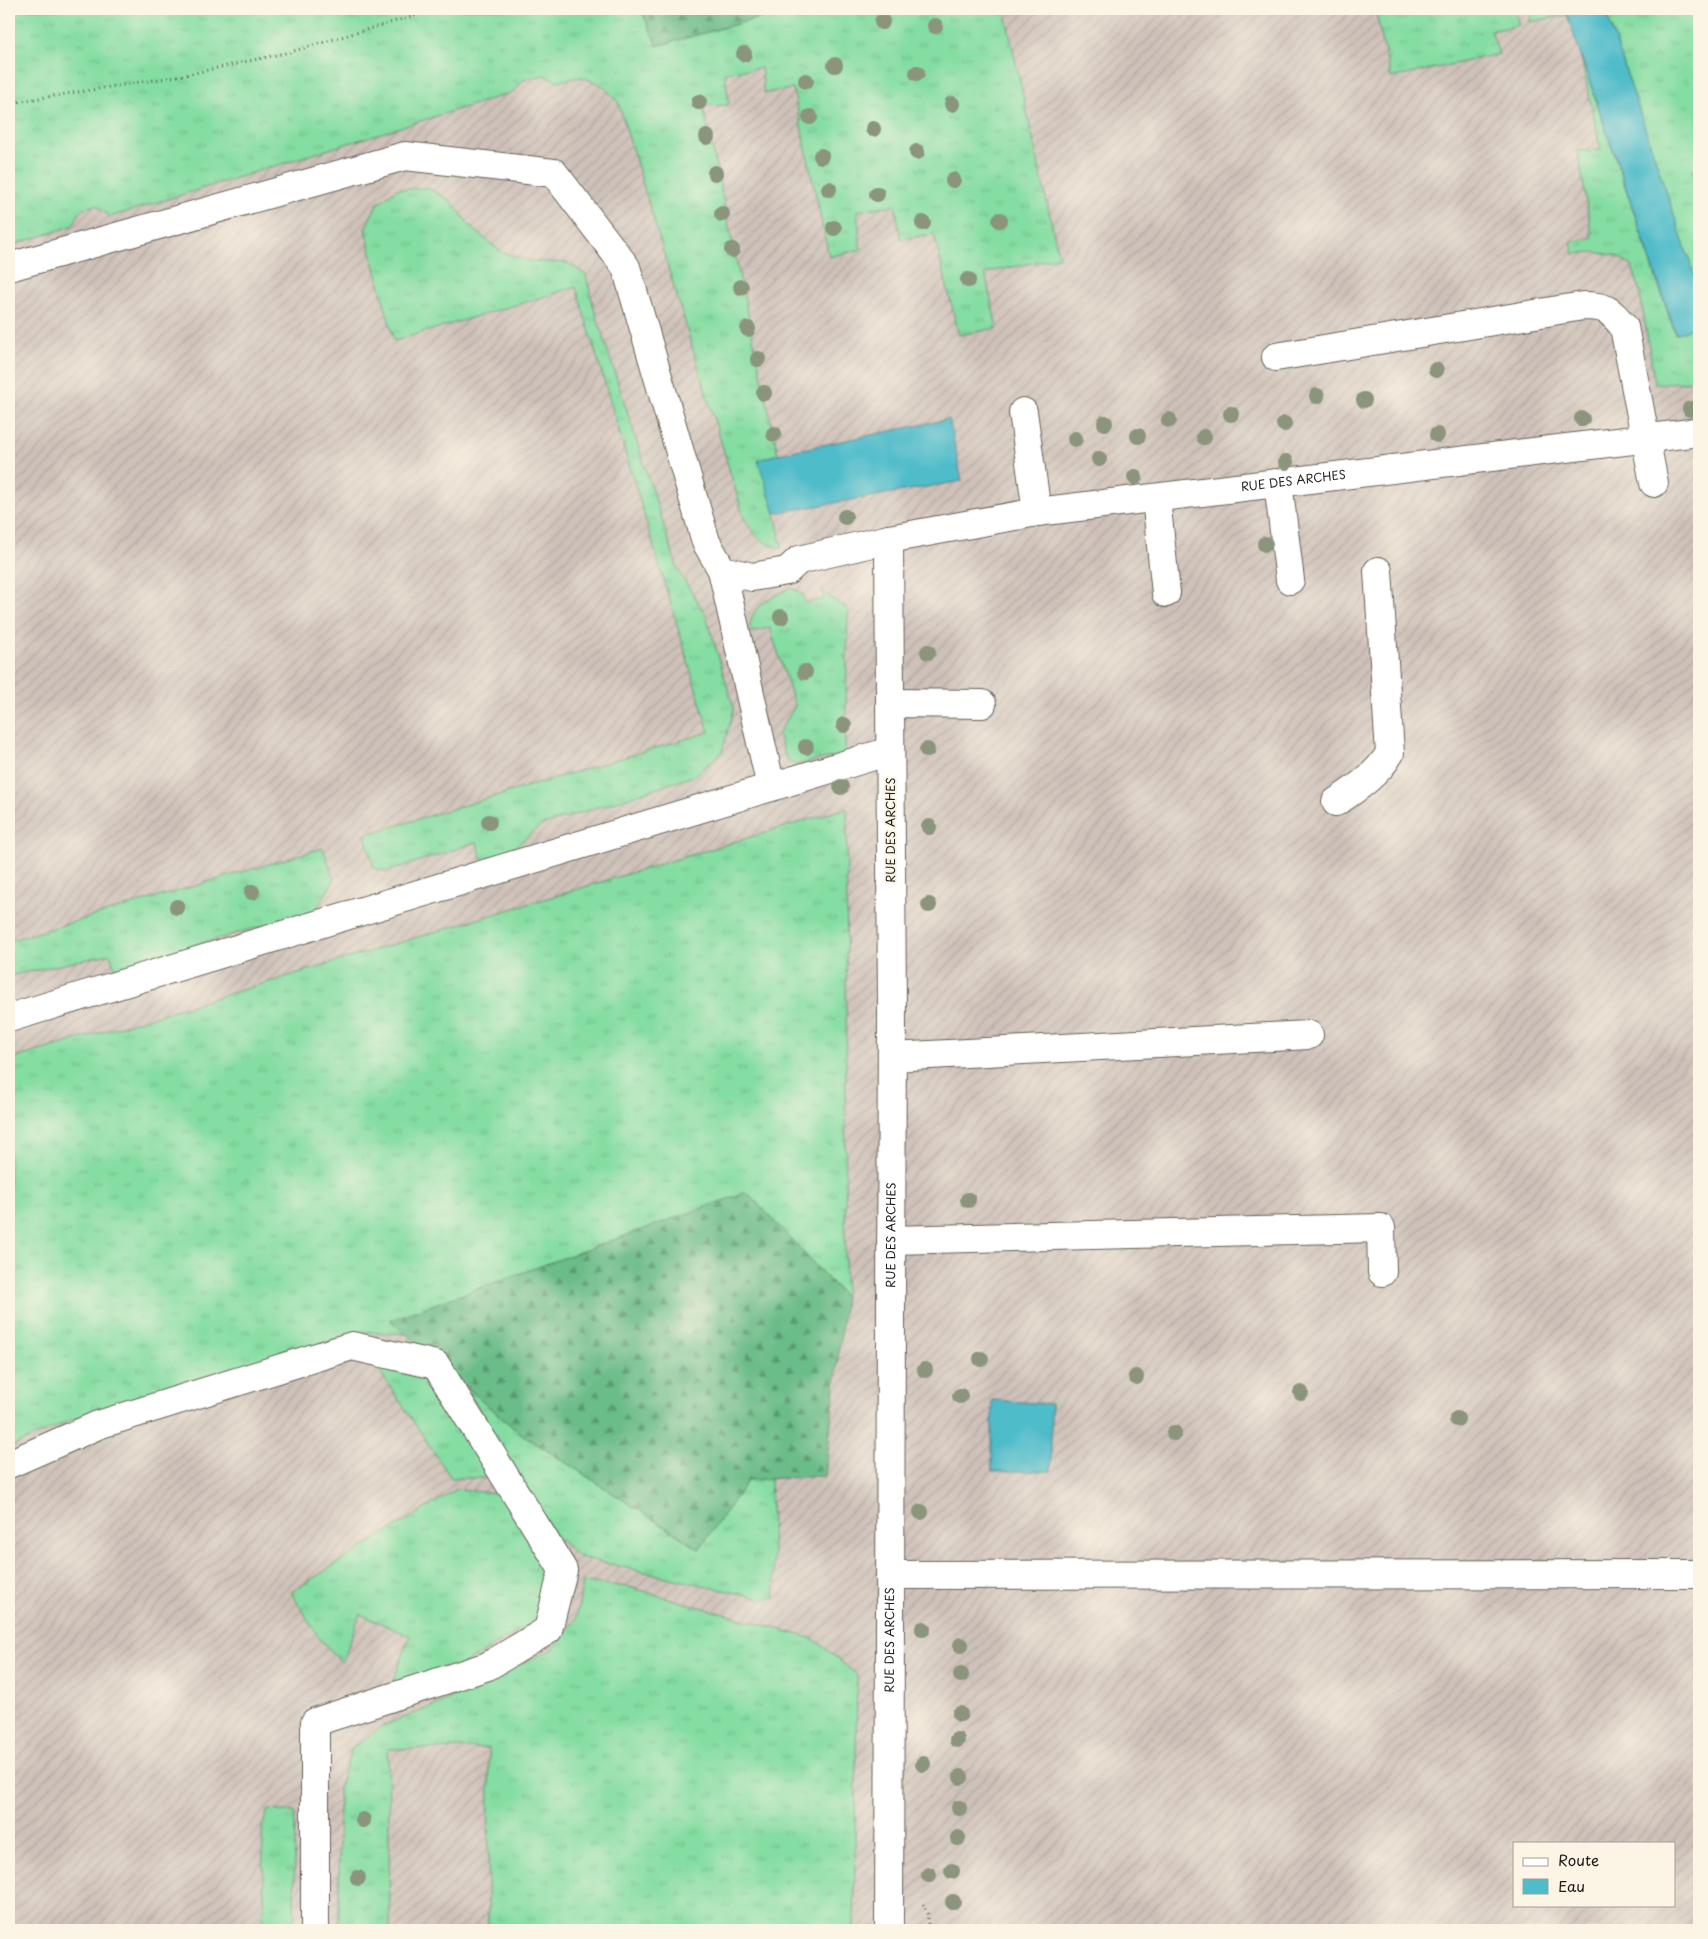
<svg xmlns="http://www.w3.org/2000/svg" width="1708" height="1939" font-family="'Playpen Sans',sans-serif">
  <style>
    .industrial { fill: url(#industrial-furrows); fill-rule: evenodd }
    .grass { fill: url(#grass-tufts); stroke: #507c5f }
    .forest { fill: url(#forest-firs); stroke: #446c52 }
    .water { fill: #50bcca; stroke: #366c73 }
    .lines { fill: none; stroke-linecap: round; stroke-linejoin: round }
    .minor-casing { stroke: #646155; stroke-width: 30 }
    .path { stroke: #646155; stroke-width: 3; stroke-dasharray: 1 4; stroke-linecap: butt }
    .minor { stroke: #fff; stroke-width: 28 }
    .tree { fill: #8a957b }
    .labels { text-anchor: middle; stroke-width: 4; stroke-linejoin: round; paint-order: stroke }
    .street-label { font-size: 12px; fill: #1c1c1c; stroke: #fcf5e5 }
  </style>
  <defs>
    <pattern id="industrial-furrows" width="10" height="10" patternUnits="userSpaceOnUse" patternTransform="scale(1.25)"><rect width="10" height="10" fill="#cec1b9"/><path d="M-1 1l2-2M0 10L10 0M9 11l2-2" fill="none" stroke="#b0a59e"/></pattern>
    <pattern id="grass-tufts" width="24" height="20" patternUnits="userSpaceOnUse" patternTransform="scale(1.25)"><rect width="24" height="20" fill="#84dda2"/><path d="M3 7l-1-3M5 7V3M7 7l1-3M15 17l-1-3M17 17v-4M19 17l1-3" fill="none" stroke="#71bd8b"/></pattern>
    <pattern id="forest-firs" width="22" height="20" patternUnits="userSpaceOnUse" patternTransform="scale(1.25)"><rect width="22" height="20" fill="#6bbc88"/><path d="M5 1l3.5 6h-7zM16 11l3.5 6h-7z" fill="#57986e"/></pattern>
  </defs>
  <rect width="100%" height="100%" fill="#fcf5e5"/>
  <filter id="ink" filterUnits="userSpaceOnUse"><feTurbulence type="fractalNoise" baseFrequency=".02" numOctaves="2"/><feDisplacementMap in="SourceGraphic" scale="10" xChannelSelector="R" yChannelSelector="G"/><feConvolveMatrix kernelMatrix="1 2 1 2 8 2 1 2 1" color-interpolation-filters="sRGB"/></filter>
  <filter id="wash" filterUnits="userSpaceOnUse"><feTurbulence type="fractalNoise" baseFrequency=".0096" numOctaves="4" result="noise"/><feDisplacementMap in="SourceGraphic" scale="20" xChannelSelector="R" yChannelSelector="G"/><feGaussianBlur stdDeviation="1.12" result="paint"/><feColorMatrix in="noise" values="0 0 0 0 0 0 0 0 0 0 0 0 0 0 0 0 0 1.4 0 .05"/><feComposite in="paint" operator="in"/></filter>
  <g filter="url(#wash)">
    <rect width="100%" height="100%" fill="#ebe1bf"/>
    <!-- industrial -->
    <path class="industrial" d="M 9,9 L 1699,9 L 1699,1930 L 9,1930 ZM 1514,1843 L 1674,1843 L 1674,1905 L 1514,1905 Z"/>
    <!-- grass -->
    <g class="grass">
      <path d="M 9,9 L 641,9 L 657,46 L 791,9 L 1004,9 L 1059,257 L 985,273 L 997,328 L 959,335 L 934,234 L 901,239 L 895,205 L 857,211 L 861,249 L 829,257 L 793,89 L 764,93 L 761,68 L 725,73 L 729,105 L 703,106 L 778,454 L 759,460 L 775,513 L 782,548 C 761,544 755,536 744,518 L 618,102 L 602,85 L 582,77 L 557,81 L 545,75 L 523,80 L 514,92 L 110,217 L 96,205 L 82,209 L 72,226 L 9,246 Z"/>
      <path d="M 1375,9 L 1514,9 L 1519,25 L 1491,31 L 1499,54 L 1391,78 Z"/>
      <path d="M 1532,9 L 1565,9 L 1567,15 L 1530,22 Z"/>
      <path d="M 1605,9 L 1699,9 L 1699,168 L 1692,170 L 1699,191 L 1699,289 Z"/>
      <path d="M 1580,54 L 1675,334 L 1699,325 L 1699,381 L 1655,384 L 1639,288 L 1632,266 L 1615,255 L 1592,252 L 1574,254 L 1571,242 L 1592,238 L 1578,151 L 1601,150 Z"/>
      <path d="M 428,188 L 451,201 L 472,228 L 501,252 L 530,261 L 568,263 L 586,275 L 594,308 L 678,570 L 706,615 L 734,709 L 722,752 L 694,776 L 540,826 L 506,855 L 483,863 L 477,842 L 386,872 L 374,868 L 365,835 L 709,732 L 576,287 L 394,341 L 365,229 L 377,204 L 397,189 Z"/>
      <path d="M 790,588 L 802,592 L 805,603 L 824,599 L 822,588 L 828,596 L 848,609 L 845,754 L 796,765 L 786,759 L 778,734 L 795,706 L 770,628 L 750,632 C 749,605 769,599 790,588 Z"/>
      <path d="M 847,808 L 845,1297 L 747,1193 L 391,1320 L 406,1334 L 362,1332 L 83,1415 L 9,1448 L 9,1060 Z"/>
      <path d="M 323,848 L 334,880 L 315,911 L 115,968 L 110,954 L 14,975 L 9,974 L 9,941 Z"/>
      <path d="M 375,1364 L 427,1379 L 491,1478 L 451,1478 Z"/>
      <path d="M 465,1385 L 517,1431 L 699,1549 L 748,1479 L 770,1478 L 775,1597 L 763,1599 L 579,1557 L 554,1534 Z"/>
      <path d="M 457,1489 L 499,1494 L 553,1576 L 543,1616 L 459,1667 L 390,1689 L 410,1636 L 360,1614 L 342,1663 L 319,1638 L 291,1592 Z"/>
      <path d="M 583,1582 L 629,1587 L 814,1639 L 857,1675 L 854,1930 L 488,1930 L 489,1748 L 388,1749 L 390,1930 L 339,1930 L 339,1786 L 352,1748 L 382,1726 L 434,1706 L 554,1648 L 576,1619 Z"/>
      <path d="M 268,1810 L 295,1812 L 294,1930 L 260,1930 L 264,1901 L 262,1827 Z"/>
    </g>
    <!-- forest -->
    <g class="forest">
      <path d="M 641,9 L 791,9 L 657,46 Z"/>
      <path d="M 747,1192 L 845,1297 L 825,1476 L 748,1480 L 699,1549 L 517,1431 L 390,1320 Z"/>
    </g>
    <!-- water -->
    <g class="water">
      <path d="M 1565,9 L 1605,9 L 1699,289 L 1699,325 L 1676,334 Z"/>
      <path d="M 949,419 L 962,481 L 775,513 L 758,460 L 778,454 Z"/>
      <path d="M 992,1400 L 1051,1404 L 1051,1471 L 992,1471 Z"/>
    </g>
  </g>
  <g filter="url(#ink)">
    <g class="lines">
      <!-- minor casing -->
      <g class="minor-casing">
        <g id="minor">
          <path id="s1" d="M 9,267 L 405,156 L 554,173 L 626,267 L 706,542 L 722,570 L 752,577 L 787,571 L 799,560 L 889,539 L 1037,512 L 1699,432"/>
          <path d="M 1276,357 L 1583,306 C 1606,306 1609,309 1624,327 L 1654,483"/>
          <path d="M 1023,412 L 1037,512"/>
          <path d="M 1278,483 L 1290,580"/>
          <path d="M 1156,498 L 1166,593"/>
          <path d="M 722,570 L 771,787"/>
          <path d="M 891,703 L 982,704"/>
          <path d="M 1336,802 C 1356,789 1378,774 1390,753 L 1378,571"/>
          <path d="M 9,1018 L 890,751"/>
          <path d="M 892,1057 L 1309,1035"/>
          <path d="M 891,1240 L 1381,1228 L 1382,1272"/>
          <path d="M 9,1464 L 98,1425 L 352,1346 L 436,1365 L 563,1570 L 548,1630 L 488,1666 L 315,1722 L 315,1930"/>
          <path d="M 890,1575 L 1699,1574"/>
          <path id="s2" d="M 889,1930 L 892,1009 L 889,539"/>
        </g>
      </g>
      <!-- path -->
      <g class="path">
        <path d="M 9,103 L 185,75 L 290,52 L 437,9"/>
        <path d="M 923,1904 L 928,1915 L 928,1930"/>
      </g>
      <!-- minor -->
      <use href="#minor" class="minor"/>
    </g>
    <!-- trees -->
    <g class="tree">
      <circle cx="882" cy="22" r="8"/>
      <circle cx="935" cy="26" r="8"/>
      <circle cx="744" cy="54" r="8"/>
      <circle cx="835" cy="65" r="8"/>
      <circle cx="917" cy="73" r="8"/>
      <circle cx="806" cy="81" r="8"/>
      <circle cx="699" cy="102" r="8"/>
      <circle cx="952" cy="104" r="8"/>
      <circle cx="810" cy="117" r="8"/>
      <circle cx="873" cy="129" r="8"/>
      <circle cx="707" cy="137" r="8"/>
      <circle cx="917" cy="152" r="8"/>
      <circle cx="821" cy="156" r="8"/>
      <circle cx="715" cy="173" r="8"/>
      <circle cx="953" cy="180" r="8"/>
      <circle cx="829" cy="189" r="8"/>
      <circle cx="877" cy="194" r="8"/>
      <circle cx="722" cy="214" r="8"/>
      <circle cx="1000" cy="220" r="8"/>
      <circle cx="923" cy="223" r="8"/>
      <circle cx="834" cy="228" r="8"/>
      <circle cx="732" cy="250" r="8"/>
      <circle cx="968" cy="280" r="8"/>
      <circle cx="741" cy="287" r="8"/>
      <circle cx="748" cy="329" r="8"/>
      <circle cx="758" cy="359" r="8"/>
      <circle cx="1436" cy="370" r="8"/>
      <circle cx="764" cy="393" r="8"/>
      <circle cx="1317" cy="396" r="8"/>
      <circle cx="1364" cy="400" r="8"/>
      <circle cx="1690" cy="409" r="8"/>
      <circle cx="1231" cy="414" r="8"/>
      <circle cx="1582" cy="419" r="8"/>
      <circle cx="1169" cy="420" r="8"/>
      <circle cx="1105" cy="423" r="8"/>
      <circle cx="1284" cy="424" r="8"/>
      <circle cx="774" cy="434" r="8"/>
      <circle cx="1437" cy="435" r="8"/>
      <circle cx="1138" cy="436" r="8"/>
      <circle cx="1204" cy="437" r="8"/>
      <circle cx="1075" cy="439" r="8"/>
      <circle cx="1099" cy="459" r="8"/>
      <circle cx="1286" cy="462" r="8"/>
      <circle cx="1135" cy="477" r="8"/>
      <circle cx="845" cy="517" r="8"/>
      <circle cx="1265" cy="544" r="8"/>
      <circle cx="781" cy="617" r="8"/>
      <circle cx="928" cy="652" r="8"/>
      <circle cx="805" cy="672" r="8"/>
      <circle cx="844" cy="725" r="8"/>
      <circle cx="806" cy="747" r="8"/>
      <circle cx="927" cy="750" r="8"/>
      <circle cx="841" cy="787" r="8"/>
      <circle cx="489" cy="822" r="8"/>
      <circle cx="929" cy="827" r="8"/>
      <circle cx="252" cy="892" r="8"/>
      <circle cx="929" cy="905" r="8"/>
      <circle cx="177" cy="907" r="8"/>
      <circle cx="968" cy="1200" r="8"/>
      <circle cx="981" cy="1359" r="8"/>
      <circle cx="925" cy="1370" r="8"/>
      <circle cx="1136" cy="1377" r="8"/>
      <circle cx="1301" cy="1393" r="8"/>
      <circle cx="960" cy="1396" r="8"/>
      <circle cx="1457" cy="1419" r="8"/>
      <circle cx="1174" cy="1433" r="8"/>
      <circle cx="921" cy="1512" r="8"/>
      <circle cx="923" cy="1629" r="8"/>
      <circle cx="961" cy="1645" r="8"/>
      <circle cx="961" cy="1675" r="8"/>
      <circle cx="960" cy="1714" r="8"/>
      <circle cx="957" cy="1740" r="8"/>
      <circle cx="923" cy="1764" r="8"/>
      <circle cx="961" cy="1777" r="8"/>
      <circle cx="959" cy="1808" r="8"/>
      <circle cx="363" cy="1820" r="8"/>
      <circle cx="958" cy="1838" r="8"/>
      <circle cx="952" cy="1871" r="8"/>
      <circle cx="929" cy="1875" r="8"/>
      <circle cx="358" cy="1878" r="8"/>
      <circle cx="953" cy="1902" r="8"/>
    </g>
  </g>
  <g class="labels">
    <!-- street labels -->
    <g class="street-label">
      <text dy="4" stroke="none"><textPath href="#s1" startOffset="1582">RUE DES ARCHES</textPath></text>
      <text transform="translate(891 830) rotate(-90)" y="4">RUE DES ARCHES</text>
      <text dy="4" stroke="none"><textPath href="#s2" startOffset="695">RUE DES ARCHES</textPath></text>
      <text dy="4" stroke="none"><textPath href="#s2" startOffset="290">RUE DES ARCHES</textPath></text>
    </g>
  </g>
  <!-- margin -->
  <rect width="1708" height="1939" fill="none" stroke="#fcf5e5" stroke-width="30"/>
  <!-- legend -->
  <rect x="1513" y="1842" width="162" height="65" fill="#fcf5e5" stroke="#a29e95"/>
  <rect x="1523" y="1858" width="25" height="8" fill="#ffffff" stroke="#a29e95"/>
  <text x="1558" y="1866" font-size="15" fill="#1c1c1c">Route</text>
  <rect x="1523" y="1879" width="25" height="15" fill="#50bcca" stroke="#a29e95"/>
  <text x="1558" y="1892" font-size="15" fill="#1c1c1c">Eau</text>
</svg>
